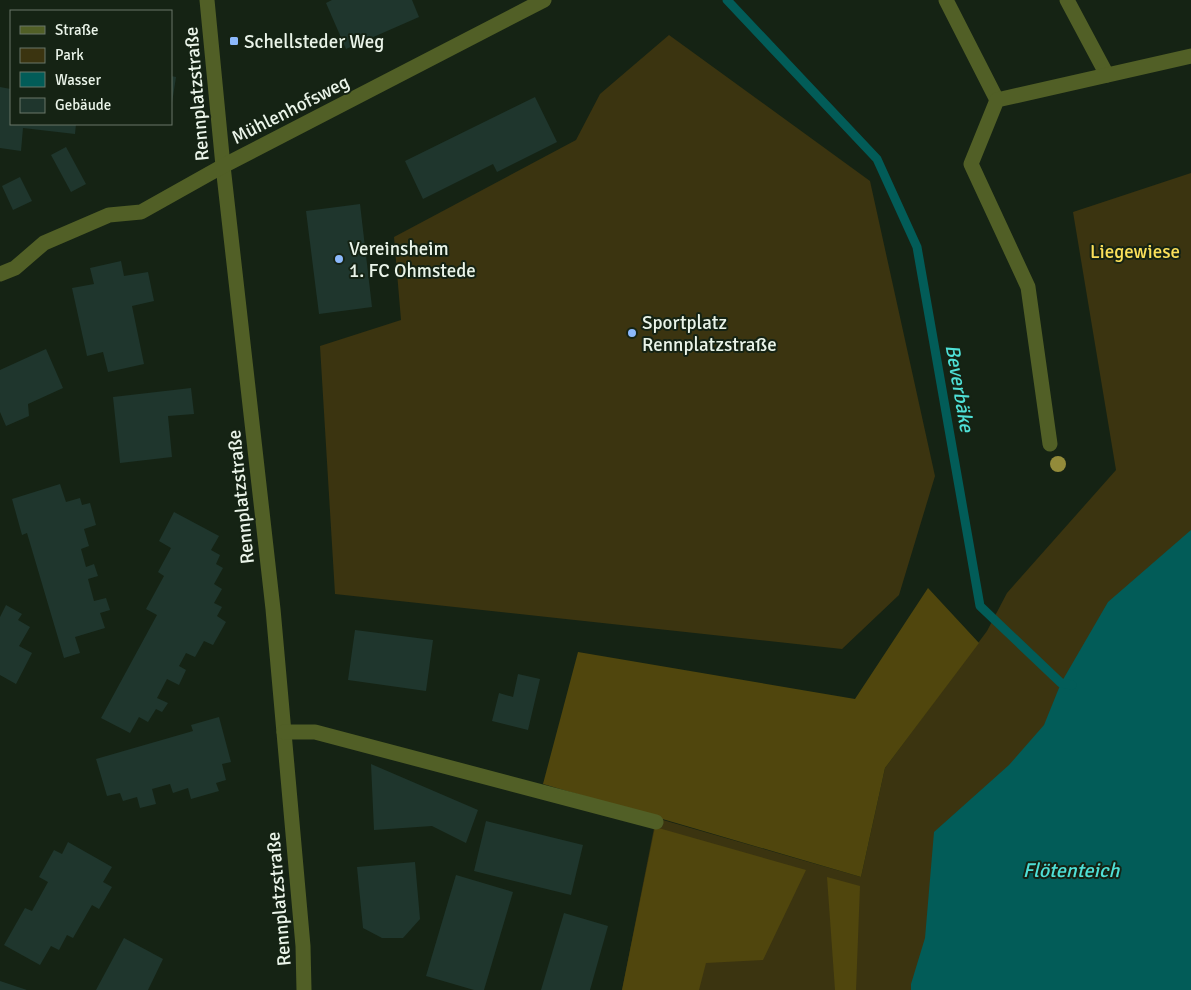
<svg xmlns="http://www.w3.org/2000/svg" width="1191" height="990" font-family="Signika,sans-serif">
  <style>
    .green { fill: #3b3410 }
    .forest { fill: #50460d }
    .water { fill: #025c58 }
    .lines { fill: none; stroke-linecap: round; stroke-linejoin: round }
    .stream { stroke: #025c58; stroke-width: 9 }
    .building { fill: #1f362d }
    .minor { stroke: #515f26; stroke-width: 15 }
    .tree { fill: #938b3a }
    .poi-dot { fill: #8cb9fc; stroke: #152314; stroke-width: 2 }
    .labels { text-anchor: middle; stroke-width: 4; stroke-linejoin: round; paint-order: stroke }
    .poi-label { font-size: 19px; fill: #eaf4e9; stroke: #152314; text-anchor: start }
    .street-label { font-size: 19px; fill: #eaf4e9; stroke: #152314 }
    .park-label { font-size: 19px; fill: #fae05a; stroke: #152314 }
    .water-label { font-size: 20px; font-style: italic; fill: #4fe0d7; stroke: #152314 }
  </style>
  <rect width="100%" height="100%" fill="#152314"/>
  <!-- green -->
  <g class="green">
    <path d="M 669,35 L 870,181 L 935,476 L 899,595 L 842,649 L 335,594 L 320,346 L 401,320 L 394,237 L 576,140 L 600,94 Z"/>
    <path d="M 1191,173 L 1191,990 L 622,990 L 656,818 L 861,877 L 885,768 L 987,631 L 1007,593 L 1116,470 L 1073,212 Z"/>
  </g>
  <!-- forest -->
  <g class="forest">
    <path d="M 928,588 L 979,643 L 885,768 L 861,877 L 543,784 L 578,652 L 855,699 Z"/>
    <path d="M 655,827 L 806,870 L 763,960 L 706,963 L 699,990 L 622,990 Z"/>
    <path d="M 827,877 L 860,886 L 856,990 L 835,990 Z"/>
  </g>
  <!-- water -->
  <path class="water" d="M 1191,530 L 1191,990 L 911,990 L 911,984 L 925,938 L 934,832 L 1009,765 L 1044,725 L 1061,683 L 1108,602 Z"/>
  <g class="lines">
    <!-- stream -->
    <path class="stream" d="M 727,0 L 877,159 L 917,247 L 980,606 L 1061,683 L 1072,685"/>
  </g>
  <!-- building -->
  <g class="building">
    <path d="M 332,0 L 412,0 L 419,17 L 346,49 L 326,3 Z"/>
    <path d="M 171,76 L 176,77 L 172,103 L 171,103 Z"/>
    <path d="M 0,87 L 11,89 L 11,124 L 76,124 L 75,134 L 23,128 L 21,151 L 0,148 Z"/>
    <path d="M 535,97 L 557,142 L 497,172 L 493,164 L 423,199 L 405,161 Z"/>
    <path d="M 66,147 L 86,184 L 71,192 L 51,155 Z"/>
    <path d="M 20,177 L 32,201 L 13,210 L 2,186 Z"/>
    <path d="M 360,204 L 372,307 L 319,314 L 306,211 Z"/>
    <path d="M 121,261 L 124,276 L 148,272 L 154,301 L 132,306 L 144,364 L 108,372 L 103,352 L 87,356 L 72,288 L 94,284 L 90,268 Z"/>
    <path d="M 46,349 L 63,388 L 28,404 L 29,416 L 6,426 L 0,412 L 0,370 Z"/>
    <path d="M 191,388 L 194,414 L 168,416 L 172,457 L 120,463 L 113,397 Z"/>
    <path d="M 60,484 L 66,502 L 80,498 L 82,505 L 90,503 L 96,525 L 84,529 L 89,546 L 81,549 L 86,567 L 94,564 L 98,576 L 88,579 L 94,601 L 106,598 L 110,610 L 100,613 L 105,628 L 75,637 L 80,653 L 64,658 L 27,533 L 22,535 L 12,499 Z"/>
    <path d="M 174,512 L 219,536 L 211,550 L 220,555 L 216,564 L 223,568 L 214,584 L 222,589 L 214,603 L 222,607 L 217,616 L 226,622 L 213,645 L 204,641 L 195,657 L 186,653 L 179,666 L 186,670 L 179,685 L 167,679 L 157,698 L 168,703 L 162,712 L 156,709 L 148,722 L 139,717 L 130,733 L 101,718 L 157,615 L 146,609 L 164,576 L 158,572 L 171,548 L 159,541 Z"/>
    <path d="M 6,605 L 22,614 L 18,620 L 30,627 L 19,646 L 32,653 L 16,684 L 0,675 L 0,617 Z"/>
    <path d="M 355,630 L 433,640 L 426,691 L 348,680 Z"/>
    <path d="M 518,674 L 540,679 L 528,730 L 492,721 L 499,693 L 513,697 Z"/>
    <path d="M 219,717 L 231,762 L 222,764 L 226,780 L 216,783 L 219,791 L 191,799 L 188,788 L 173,793 L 170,784 L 152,789 L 156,804 L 140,808 L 137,797 L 123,801 L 120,793 L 107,796 L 96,759 L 193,731 L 191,725 Z"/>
    <path d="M 371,764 L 478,810 L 466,843 L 432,826 L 374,830 Z"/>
    <path d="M 486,821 L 583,845 L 571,895 L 474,871 Z"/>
    <path d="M 68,842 L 112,867 L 103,882 L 112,887 L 99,909 L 92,905 L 73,938 L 67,935 L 59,950 L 51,946 L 40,965 L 4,945 L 25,908 L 32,911 L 48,882 L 39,877 L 54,850 L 62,854 Z"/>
    <path d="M 415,862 L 420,919 L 403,938 L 382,938 L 363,928 L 357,867 Z"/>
    <path d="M 456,875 L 513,892 L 484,990 L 474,990 L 426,976 Z"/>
    <path d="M 564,913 L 608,926 L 590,990 L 541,990 Z"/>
    <path d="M 124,938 L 163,959 L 148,990 L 96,990 Z"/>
    <path d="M 0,981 L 27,990 L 0,990 Z"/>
  </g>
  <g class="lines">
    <!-- minor -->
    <g class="minor">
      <path d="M 207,0 L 223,166 L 273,609 L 303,946 L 304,990"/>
      <path d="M 946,0 L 997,100"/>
      <path d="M 1067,0 L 1107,75"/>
      <path d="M 0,274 L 15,268 L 44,243 L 109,215 L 141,212 L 223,166 L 544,0"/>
      <path d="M 1050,444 L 1028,287 L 971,164 L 997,100 L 1191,56"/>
      <path d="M 284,732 L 315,732 L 656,822"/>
    </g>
  </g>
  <!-- trees -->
  <circle class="tree" cx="1058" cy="464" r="8"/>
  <!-- markers -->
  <g class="poi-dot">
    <rect x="229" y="36" width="10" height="10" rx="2.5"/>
    <circle cx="339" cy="259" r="5"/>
    <circle cx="632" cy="333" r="5"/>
  </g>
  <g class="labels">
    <!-- poi labels -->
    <g class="poi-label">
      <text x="244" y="48">Schellsteder Weg</text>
      <text x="349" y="255">Vereinsheim<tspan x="349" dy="22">1. FC Ohmstede</tspan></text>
      <text x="642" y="329">Sportplatz<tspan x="642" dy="22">Rennplatzstraße</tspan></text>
    </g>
    <!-- street labels -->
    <g class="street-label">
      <text transform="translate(196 94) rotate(-95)" y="7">Rennplatzstraße</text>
      <text transform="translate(290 109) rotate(-27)" y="7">Mühlenhofsweg</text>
      <text transform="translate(240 497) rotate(-96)" y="7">Rennplatzstraße</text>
      <text transform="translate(278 899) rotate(-95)" y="7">Rennplatzstraße</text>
    </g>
    <!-- park labels -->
    <g class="park-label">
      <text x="1135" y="258">Liegewiese</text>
    </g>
    <!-- water labels -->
    <g class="water-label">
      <text transform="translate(960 388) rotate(80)" y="7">Beverbäke</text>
      <text x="1071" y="877">Flötenteich</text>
    </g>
  </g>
  <!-- legend -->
  <rect x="10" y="10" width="162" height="115" fill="#152314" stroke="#6a7769"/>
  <rect x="20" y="26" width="25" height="8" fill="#515f26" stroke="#6a7769"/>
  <text x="55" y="35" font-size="15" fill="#eaf4e9">Straße</text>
  <rect x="20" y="48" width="25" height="15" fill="#3b3410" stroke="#6a7769"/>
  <text x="55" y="60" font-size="15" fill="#eaf4e9">Park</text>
  <rect x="20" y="72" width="25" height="15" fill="#025c58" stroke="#6a7769"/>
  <text x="55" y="85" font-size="15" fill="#eaf4e9">Wasser</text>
  <rect x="20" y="98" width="25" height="15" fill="#1f362d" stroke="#6a7769"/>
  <text x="55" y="110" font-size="15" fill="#eaf4e9">Gebäude</text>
</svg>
